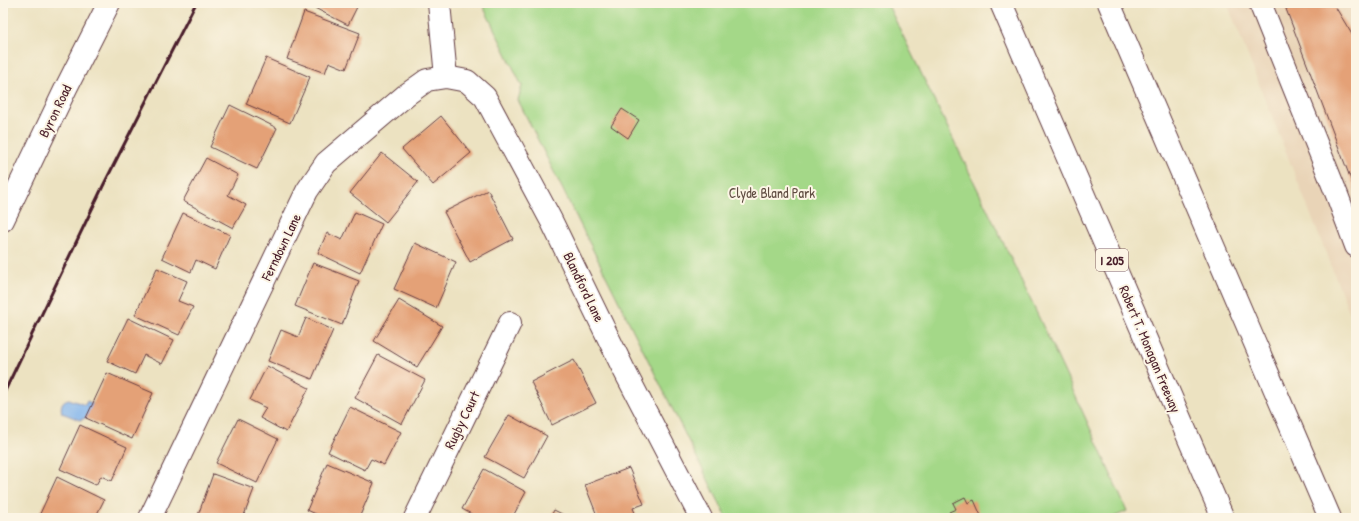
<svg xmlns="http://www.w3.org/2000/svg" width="1359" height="521" font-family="'Patrick Hand',sans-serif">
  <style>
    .built { fill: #e9d4b7 }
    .green { fill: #a4d888; stroke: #777c5a }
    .water { fill: #80b4ed; stroke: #656a8c }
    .building { fill: #e4a177 }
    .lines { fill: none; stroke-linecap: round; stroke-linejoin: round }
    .minor-casing { stroke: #623c42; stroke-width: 24 }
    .major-casing { stroke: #623c42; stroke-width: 24 }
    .highway-casing { stroke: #623c42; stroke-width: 24 }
    .minor { stroke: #fff; stroke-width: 22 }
    .major { stroke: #fff; stroke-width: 22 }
    .highway { stroke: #fff; stroke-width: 22 }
    .rail { stroke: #4a1f2b; stroke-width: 3 }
    .labels { text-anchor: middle; stroke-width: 4; stroke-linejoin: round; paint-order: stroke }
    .shield { fill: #fcf5e5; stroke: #7f5f63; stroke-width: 1 }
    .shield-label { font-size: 13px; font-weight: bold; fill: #4a1f2b }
    .street-label { font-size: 14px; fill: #4a1f2b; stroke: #fcf5e5 }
    .park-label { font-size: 14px; fill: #604d42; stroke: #fcf5e5 }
  </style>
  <rect width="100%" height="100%" fill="#fcf5e5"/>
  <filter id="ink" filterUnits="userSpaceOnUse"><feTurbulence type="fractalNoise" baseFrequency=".025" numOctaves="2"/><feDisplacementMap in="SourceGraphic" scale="8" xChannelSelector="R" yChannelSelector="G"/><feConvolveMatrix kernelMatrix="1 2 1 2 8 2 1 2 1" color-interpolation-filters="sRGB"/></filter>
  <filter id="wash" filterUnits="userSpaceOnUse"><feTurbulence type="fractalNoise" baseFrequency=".012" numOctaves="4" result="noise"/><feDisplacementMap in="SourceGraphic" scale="16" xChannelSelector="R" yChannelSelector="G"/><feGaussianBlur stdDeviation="0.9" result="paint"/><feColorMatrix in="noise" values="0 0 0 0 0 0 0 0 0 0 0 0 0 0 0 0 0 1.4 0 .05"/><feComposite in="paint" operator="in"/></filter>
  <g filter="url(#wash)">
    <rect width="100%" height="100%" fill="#ece2c1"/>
    <!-- built -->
    <path class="built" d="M 1227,3 L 1356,3 L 1356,329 Z"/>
    <!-- green -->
    <path class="green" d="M 483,3 L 887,3 C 969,172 1052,339 1127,511 L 1112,518 L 727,518 L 518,100 L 522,86 L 483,6 Z"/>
    <!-- water -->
    <path class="water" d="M 69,399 L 85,405 L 87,401 L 93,404 L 88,417 L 80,420 L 62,413 C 60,406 62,400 69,399 Z"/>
    <g id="blocks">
      <!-- building -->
      <g class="building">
        <path d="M 305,3 L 359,3 L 348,25 Z"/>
        <path d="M 1295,3 L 1333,3 L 1356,41 L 1356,193 L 1286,9 Z"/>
        <path d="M 304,12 L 360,33 L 346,69 L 329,62 L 325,73 L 287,59 Z"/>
        <path d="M 266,58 L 310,77 L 290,123 L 246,104 Z"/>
        <path d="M 230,105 L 277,128 L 257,169 L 210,147 Z"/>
        <path d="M 622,109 L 639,120 L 628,138 L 611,126 Z"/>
        <path d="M 441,116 L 471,153 L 433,185 L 402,149 Z"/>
        <path d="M 382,153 L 418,182 L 386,222 L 350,193 Z"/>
        <path d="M 206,158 L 238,175 L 228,195 L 246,205 L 233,228 L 183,201 Z"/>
        <path d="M 488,190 L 513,239 L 470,262 L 444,212 Z"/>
        <path d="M 355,212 L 382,224 L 360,273 L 318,253 L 327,233 L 342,240 Z"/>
        <path d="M 183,213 L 230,235 L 215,269 L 196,260 L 191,272 L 162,258 Z"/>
        <path d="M 415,243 L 456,262 L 436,308 L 394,289 Z"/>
        <path d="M 313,263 L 359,281 L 342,325 L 295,306 Z"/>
        <path d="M 157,268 L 187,281 L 178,301 L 193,307 L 179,335 L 135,315 Z"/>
        <path d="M 399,300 L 442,326 L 417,367 L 374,341 Z"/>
        <path d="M 128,318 L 174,340 L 162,364 L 144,355 L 135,374 L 107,361 Z"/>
        <path d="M 306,318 L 333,330 L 312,379 L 268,361 L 281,330 L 298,337 Z"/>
        <path d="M 378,355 L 425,380 L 402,424 L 355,398 Z"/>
        <path d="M 574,360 L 596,403 L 552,425 L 531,382 Z"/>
        <path d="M 267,366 L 309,388 L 286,432 L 260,418 L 266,408 L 250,400 Z"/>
        <path d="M 107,373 L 153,393 L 132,439 L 86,418 Z"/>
        <path d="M 350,407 L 401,432 L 384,465 L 371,459 L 365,470 L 328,452 Z"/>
        <path d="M 509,415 L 547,436 L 524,478 L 485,457 Z"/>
        <path d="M 238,419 L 278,439 L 257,483 L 216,463 Z"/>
        <path d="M 80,425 L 127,447 L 112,481 L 101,476 L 96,485 L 60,469 Z"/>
        <path d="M 327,463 L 374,483 L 359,518 L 325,518 L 307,510 Z"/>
        <path d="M 629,468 L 644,504 L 633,508 L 637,518 L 598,518 L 585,485 Z"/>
        <path d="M 484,469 L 526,492 L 512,518 L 479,518 L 462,509 Z"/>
        <path d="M 213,474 L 254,489 L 243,518 L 197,518 Z"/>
        <path d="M 57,477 L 104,500 L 95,518 L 38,518 Z"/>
        <path d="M 965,497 L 968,503 L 974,500 L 982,518 L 952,518 L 949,512 L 956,509 L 953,503 Z"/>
        <path d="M 554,510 L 570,518 L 550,518 Z"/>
      </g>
    </g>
  </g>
  <g filter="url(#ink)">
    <use href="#blocks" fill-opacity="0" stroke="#623c42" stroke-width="1"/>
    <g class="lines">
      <!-- minor casing -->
      <g class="minor-casing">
        <g id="minor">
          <path d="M 439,3 L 446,77"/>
          <path d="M 1260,3 L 1337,195 L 1356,246"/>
          <path d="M 150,518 L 307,191 L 326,163 L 406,95 L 427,80 L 446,77 L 467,81 L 485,97 L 551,220 L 623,368 L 701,518"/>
          <path d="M 415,518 L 510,323"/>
        </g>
      </g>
      <!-- major casing -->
      <g class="major-casing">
        <path id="major" d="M 3,220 L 66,88 L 109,3"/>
      </g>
      <!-- highway casing -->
      <g class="highway-casing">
        <g id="highway">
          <path d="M 1001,3 L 1223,518"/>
          <path d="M 1109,3 L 1330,518"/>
        </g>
      </g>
      <!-- minor -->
      <use href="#minor" class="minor"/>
      <!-- major -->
      <use href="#major" class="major"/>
      <!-- highway -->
      <use href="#highway" class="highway"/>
      <!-- rail -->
      <path class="rail" d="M 3,395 L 104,184 L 196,3"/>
    </g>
  </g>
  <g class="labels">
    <!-- shield labels -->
    <rect class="shield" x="1096" y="249" width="32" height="22" rx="3"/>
    <g class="shield-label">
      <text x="1112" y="265">I 205</text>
    </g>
    <!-- street labels -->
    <g class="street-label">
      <text transform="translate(55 111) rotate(-64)" y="5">Byron Road</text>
      <text transform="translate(281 247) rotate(-64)" y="5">Ferndown Lane</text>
      <text transform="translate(584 287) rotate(64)" y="5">Blandford Lane</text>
      <text transform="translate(1150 349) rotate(67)" y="5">Robert T. Monagan Freeway</text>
      <text transform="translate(462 420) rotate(-64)" y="5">Rugby Court</text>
    </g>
    <!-- park labels -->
    <g class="park-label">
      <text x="772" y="198">Clyde Bland Park</text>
    </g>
  </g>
  <!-- margin -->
  <rect width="1359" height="521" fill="none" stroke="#fcf5e5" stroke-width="16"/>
</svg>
